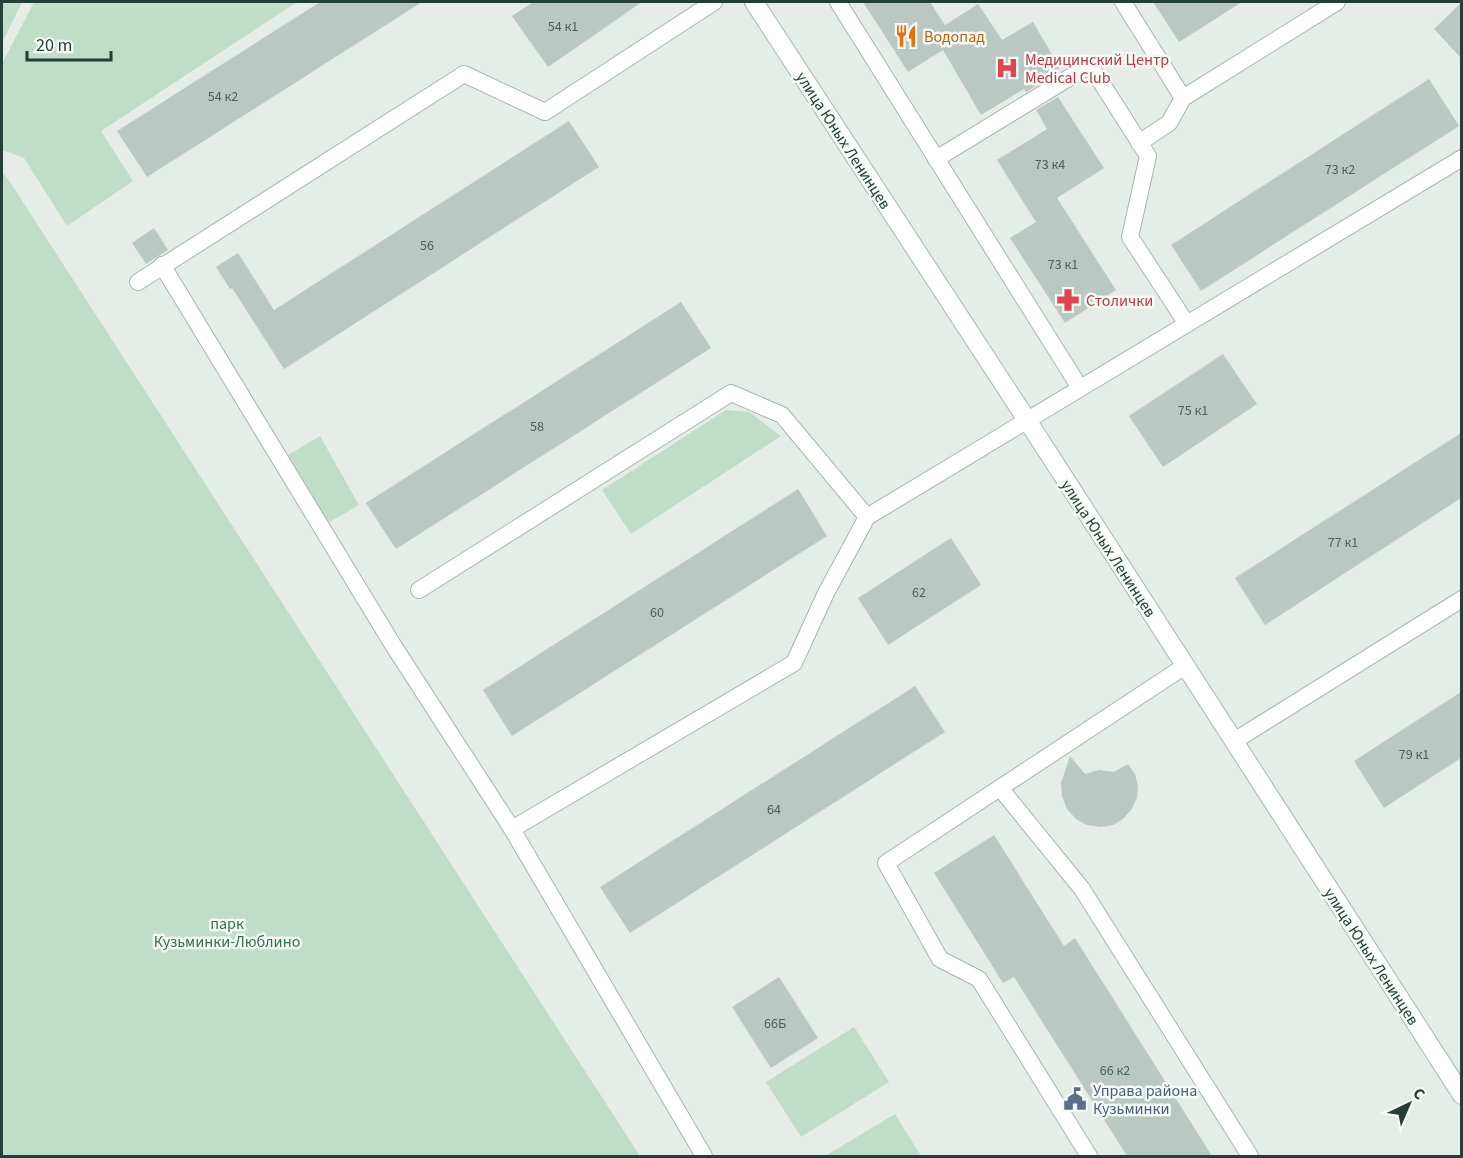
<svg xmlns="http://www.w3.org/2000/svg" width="1463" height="1158" font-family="'Source Sans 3',sans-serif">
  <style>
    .green { fill: #bfddc8 }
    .building { fill: #bac8c3 }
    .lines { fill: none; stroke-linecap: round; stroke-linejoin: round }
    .service-casing { stroke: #a7b5b0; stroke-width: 18 }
    .secondary-casing { stroke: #a3b8b1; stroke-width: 20 }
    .service { stroke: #fff; stroke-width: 16 }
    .secondary { stroke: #fff; stroke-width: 18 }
    .labels { text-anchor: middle; stroke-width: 5; stroke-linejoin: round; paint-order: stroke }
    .number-label { font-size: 14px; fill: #4a605b }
    .food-label { font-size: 16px; fill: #c56008; stroke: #f5faf7; text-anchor: start }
    .health-label { font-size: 16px; fill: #be3a42; stroke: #f5faf7; text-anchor: start }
    .street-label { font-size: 16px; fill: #243e38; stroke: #f5faf7 }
    .park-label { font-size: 16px; fill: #30734c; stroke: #f5faf7 }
    .service-label { font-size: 16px; fill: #4e5e75; stroke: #f5faf7; text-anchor: start }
  </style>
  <rect width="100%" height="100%" fill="#e5ede9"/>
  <!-- green -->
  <g class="green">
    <path d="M 2,2 L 22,2 L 2,43 Z"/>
    <path d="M 34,2 L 297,2 L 101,131 L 133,181 L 67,226 L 24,158 L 2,150 L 2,64 Z"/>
    <path d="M 2,173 L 8,179 L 640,1156 L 2,1156 Z"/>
    <path d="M 726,410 L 749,412 L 781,436 L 631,534 L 602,490 Z"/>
    <path d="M 320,436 L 359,505 L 328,523 L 288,455 Z"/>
    <path d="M 854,1027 L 889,1082 L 801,1137 L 766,1082 Z"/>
    <path d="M 895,1114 L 921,1156 L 825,1156 Z"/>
  </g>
  <!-- building -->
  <g class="building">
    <path d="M 320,2 L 422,2 L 147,177 L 117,131 Z"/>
    <path d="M 533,2 L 642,2 L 548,67 L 512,16 Z"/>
    <path d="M 863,2 L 930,2 L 945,25 L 978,4 L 1002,40 L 1033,22 L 1060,68 L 1045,76 L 1047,79 L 1026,92 L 1024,89 L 981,115 L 943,50 L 908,72 Z"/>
    <path d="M 1153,2 L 1242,2 L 1179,42 Z"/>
    <path d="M 1461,3 L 1461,58 L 1434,29 Z"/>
    <path d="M 1429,79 L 1459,126 L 1201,291 L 1171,245 Z"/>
    <path d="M 1058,97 L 1104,168 L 1057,198 L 1116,290 L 1065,323 L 1010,238 L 1036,222 L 997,160 L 1047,129 L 1036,110 Z"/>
    <path d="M 569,121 L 599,167 L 284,369 L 232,288 L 230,289 L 216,267 L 238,253 L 274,310 Z"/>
    <path d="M 154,228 L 168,250 L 146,264 L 132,243 Z"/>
    <path d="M 681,302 L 711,348 L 396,549 L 366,503 Z"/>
    <path d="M 1223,354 L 1257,404 L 1163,467 L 1129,416 Z"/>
    <path d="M 1461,433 L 1461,498 L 1265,625 L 1235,578 Z"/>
    <path d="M 798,489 L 827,536 L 512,736 L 483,690 Z"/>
    <path d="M 951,538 L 981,585 L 888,645 L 858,598 Z"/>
    <path d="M 915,686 L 945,732 L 630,933 L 600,887 Z"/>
    <path d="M 1461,692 L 1461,758 L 1384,808 L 1354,761 Z"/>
    <path d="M 1070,756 L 1085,774 L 1099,770 L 1114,772 L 1128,764 L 1135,774 L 1138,786 L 1137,798 L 1131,810 L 1123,819 L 1113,825 L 1101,827 L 1087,825 L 1076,819 L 1067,809 L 1062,796 L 1061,783 Z"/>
    <path d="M 994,835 L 1064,946 L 1075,938 L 1212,1156 L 1127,1156 L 1014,977 L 1003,983 L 934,873 Z"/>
    <path d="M 779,977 L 818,1038 L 771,1068 L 732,1007 Z"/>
  </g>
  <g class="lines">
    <!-- service casing -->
    <g class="service-casing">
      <g id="service">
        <path d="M 838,2 L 1080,388"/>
        <path d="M 1123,2 L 1183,98"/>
        <path d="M 1139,143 L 1169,123 L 1183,98 L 1337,2"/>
        <path d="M 936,159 L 1090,65 L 1148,156 L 1130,237 L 1187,324"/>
        <path d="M 162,265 L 393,645 L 512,829 L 794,663 L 826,593 L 867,517 L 1462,158"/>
        <path d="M 138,282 L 464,74 L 545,112 L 714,2"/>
        <path d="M 419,590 L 731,393 L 782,415 L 867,517"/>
        <path d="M 1234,741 L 1462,599"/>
        <path d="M 1000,788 L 1082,889 L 1250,1156"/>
        <path d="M 512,829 L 704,1156"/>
        <path d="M 1089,1156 L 979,979 L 940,959 L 886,863 L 1185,666"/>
      </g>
    </g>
    <!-- secondary casing -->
    <g class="secondary-casing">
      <path id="secondary" d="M 754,2 L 1027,420 L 1462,1095"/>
    </g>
    <!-- service -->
    <use href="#service" class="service"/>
    <!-- secondary -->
    <use href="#secondary" class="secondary"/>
  </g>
  <!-- icons -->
  <defs>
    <g id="restaurant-bare" transform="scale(1.8)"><path d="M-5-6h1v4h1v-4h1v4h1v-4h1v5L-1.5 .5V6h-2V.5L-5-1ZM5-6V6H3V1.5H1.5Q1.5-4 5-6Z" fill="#e8710a" stroke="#f5faf7" stroke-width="2.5" paint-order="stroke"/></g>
    <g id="hospital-bare" transform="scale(1.8)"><path d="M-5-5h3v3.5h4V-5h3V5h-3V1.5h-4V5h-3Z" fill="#e0444e" stroke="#f5faf7" stroke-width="2.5" paint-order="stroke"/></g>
    <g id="pharmacy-bare" transform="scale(1.8)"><path d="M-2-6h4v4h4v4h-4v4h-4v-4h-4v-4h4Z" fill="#e0444e" stroke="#f5faf7" stroke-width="2.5" paint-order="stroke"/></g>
    <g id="civic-bare" transform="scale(1.8)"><path d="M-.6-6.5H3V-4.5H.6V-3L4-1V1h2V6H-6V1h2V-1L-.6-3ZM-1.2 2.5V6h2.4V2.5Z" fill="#5c6f8a" stroke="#f5faf7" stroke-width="2.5" paint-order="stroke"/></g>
  </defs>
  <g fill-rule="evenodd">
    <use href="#restaurant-bare" x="906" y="36"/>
    <use href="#hospital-bare" x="1007" y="68"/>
    <use href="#pharmacy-bare" x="1068" y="300"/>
    <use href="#civic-bare" x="1075" y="1099"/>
  </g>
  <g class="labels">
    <!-- number labels -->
    <g class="number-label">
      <text x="563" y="31">54 к1</text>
      <text x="223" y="101">54 к2</text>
      <text x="1050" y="169">73 к4</text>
      <text x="1340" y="174">73 к2</text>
      <text x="427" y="250">56</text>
      <text x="1063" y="269">73 к1</text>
      <text x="1193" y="415">75 к1</text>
      <text x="537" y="431">58</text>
      <text x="1343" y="547">77 к1</text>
      <text x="919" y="597">62</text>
      <text x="657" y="617">60</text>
      <text x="1414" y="759">79 к1</text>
      <text x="774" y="814">64</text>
      <text x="775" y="1028">66Б</text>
      <text x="1115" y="1075">66 к2</text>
    </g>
    <!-- food labels -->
    <g class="food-label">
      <text x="924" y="42">Водопад</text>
    </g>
    <!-- health labels -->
    <g class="health-label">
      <text x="1025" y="65">Медицинский Центр<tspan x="1025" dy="18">Medical Club</tspan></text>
      <text x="1086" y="306">Столички</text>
    </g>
    <!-- street labels -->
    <g class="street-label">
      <text transform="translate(844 140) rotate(57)" y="6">улица Юных Ленинцев</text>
      <text transform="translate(1109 548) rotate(57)" y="6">улица Юных Ленинцев</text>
      <text transform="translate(1372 956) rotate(57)" y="6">улица Юных Ленинцев</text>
    </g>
    <!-- park labels -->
    <g class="park-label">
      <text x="227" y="929">парк<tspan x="227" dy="18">Кузьминки-Люблино</tspan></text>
    </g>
    <!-- service labels -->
    <g class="service-label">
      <text x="1093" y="1096">Управа района<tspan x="1093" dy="18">Кузьминки</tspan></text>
    </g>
  </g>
  <!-- border -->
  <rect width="1463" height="1158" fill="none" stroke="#243e38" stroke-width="6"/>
  <!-- north arrow -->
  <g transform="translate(1409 1104) rotate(44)" stroke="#f5faf7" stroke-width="4.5" paint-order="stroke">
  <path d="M0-4.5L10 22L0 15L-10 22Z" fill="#243e38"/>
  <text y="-9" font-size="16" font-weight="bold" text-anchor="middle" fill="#243e38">С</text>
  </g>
  <!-- scale -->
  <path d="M27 51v9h84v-9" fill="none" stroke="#243e38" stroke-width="3"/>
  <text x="36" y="51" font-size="18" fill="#243e38" stroke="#f5faf7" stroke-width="4.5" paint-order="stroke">20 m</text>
</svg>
